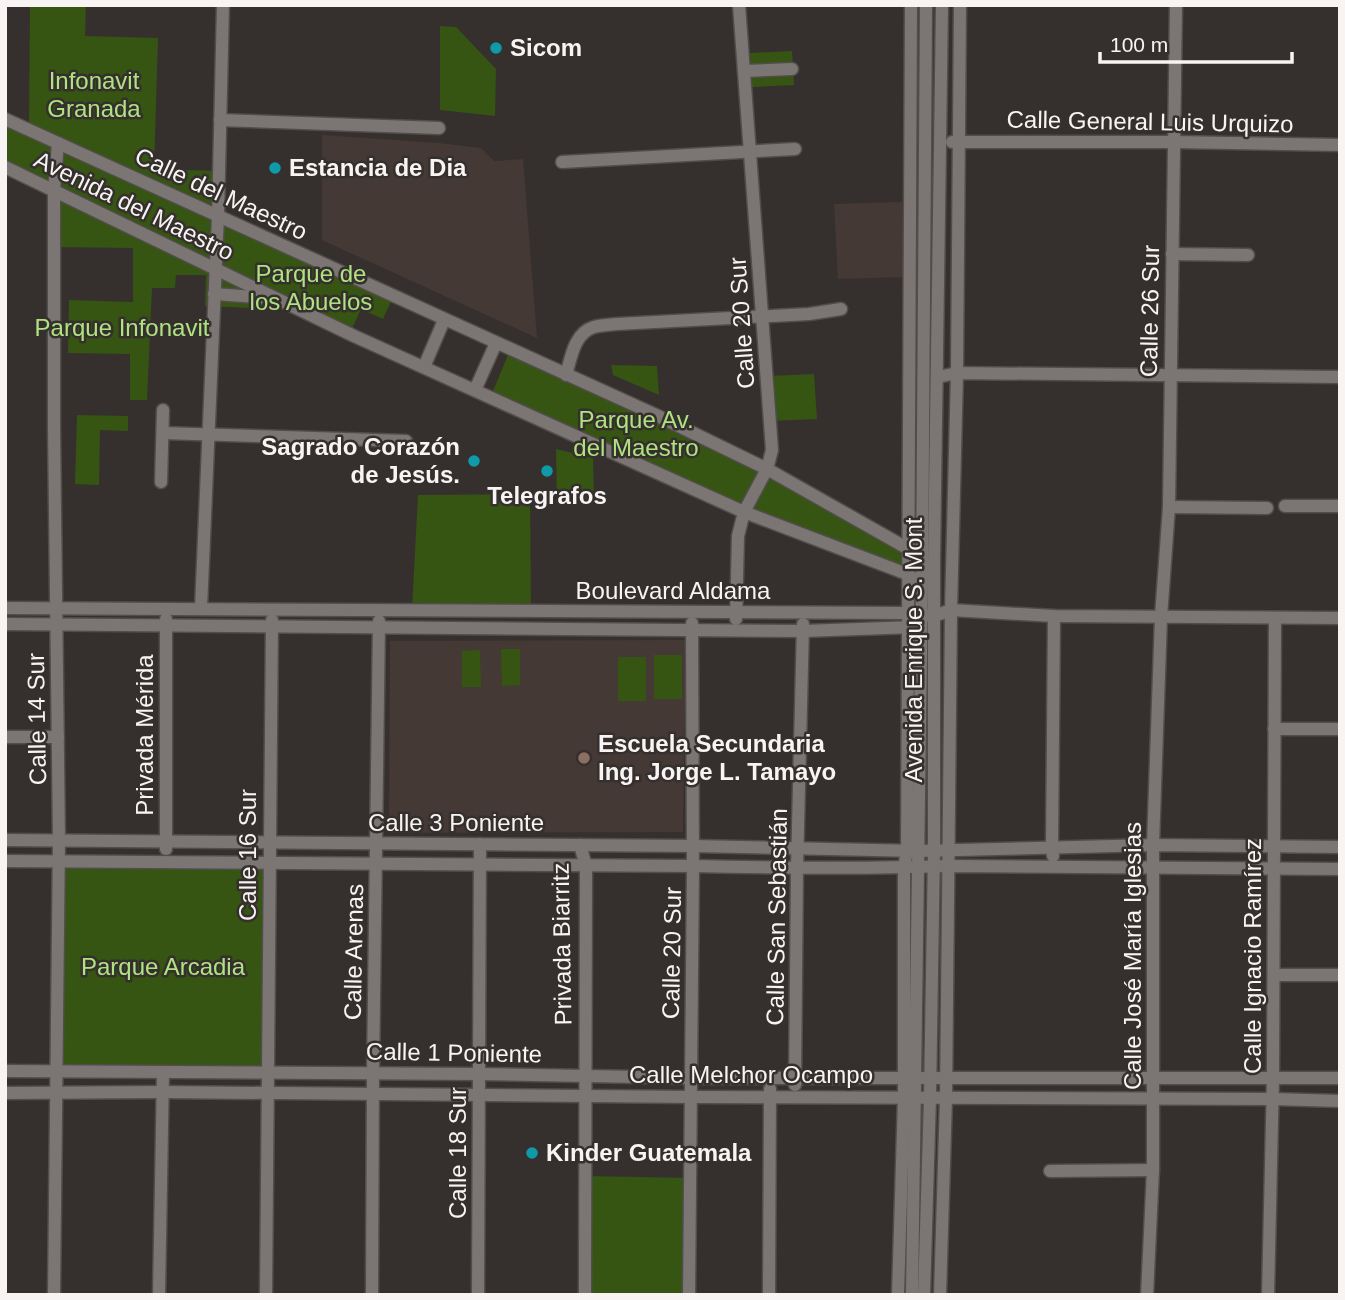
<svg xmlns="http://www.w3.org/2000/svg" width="1345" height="1300" font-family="Helvetica,sans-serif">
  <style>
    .built { fill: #443935 }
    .green { fill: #365412 }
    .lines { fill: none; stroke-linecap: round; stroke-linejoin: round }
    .street-casing { stroke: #514d4b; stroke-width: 15 }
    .street { stroke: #7b7573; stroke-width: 12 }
    .culture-dot { fill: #0f9aa8; stroke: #35302e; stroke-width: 2.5 }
    .education-dot { fill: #8d6e63; stroke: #35302e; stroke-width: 2.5 }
    .labels { text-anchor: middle; stroke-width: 5; stroke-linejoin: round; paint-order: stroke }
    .poi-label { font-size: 24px; font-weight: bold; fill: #f8f4f3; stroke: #35302e; text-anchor: start }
    .park-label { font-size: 24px; fill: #afe280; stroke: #35302e }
    .street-label { font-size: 24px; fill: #f8f4f3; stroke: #35302e }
  </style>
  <rect width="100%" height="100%" fill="#35302e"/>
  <!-- built -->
  <g class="built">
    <path d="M 322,135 L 439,143 L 481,148 L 494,161 L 523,159 L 537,338 L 322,240 Z"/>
    <path d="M 902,202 L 904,277 L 838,279 L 834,204 Z"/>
    <path d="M 686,640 L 683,832 L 389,833 L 390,641 Z"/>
  </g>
  <!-- green -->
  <g class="green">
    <path d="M 30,5 L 86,5 L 85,36 L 158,38 L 154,169 L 219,171 L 218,217 L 393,297 L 383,319 L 361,309 L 350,333 L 275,299 L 275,309 L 205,306 L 206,275 L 176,275 L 175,288 L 152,288 L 147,400 L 130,400 L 130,354 L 68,353 L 69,300 L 133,302 L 133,248 L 54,247 L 54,190 L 5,166 L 5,121 L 29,128 Z"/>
    <path d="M 440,26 L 456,27 L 496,69 L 495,116 L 440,110 Z"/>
    <path d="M 792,51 L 794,85 L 752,87 L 750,53 Z"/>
    <path d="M 510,350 L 656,415 L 907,549 L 907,574 L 744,512 L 491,396 Z"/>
    <path d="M 611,365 L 657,366 L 659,395 L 613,375 Z"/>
    <path d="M 814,374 L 817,419 L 769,421 L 767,376 Z"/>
    <path d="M 77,415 L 128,416 L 128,431 L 100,430 L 99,485 L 75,484 Z"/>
    <path d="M 556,449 L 593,458 L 594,500 L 557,500 Z"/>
    <path d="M 530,494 L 531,611 L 412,610 L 418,495 Z"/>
    <path d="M 501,649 L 520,649 L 520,685 L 502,686 Z"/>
    <path d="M 480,650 L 481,687 L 462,687 L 462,651 Z"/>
    <rect x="654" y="655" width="28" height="44"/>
    <rect x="618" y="657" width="28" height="44"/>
    <path d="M 59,861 L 269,863 L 267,1073 L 55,1071 Z"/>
    <path d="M 586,1176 L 690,1178 L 689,1295 L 585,1295 Z"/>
  </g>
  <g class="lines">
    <!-- street casing -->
    <g class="street-casing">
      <g id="street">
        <path d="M 744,71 L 792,69"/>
        <path d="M 5,119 L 656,415 L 767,469 L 912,551"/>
        <path d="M 220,120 L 439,128"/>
        <path d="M 952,142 L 1174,142 L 1340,145"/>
        <path d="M 562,162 L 795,149"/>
        <path d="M 5,167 L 354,336 L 744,512 L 907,574 L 913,578"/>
        <path d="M 1172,254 L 1248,255"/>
        <path d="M 214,294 L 269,298"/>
        <path d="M 424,367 L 444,320"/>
        <path d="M 566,375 C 571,358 574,333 594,327 C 601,325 609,325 617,324 L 809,314 L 841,309"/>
        <path d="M 938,377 L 957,373 L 1340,377"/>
        <path d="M 475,390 L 496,343"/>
        <path d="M 163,433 L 406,441"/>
        <path d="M 161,482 L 163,410"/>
        <path d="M 1285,506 L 1340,506"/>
        <path d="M 1169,507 L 1267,508"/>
        <path d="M 5,608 L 907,613 L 934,616 L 951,610 L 1054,616 L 1340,618"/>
        <path d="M 201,608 L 218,216 L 223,5"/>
        <path d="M 736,619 L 738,536 L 744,512 L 767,469 L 772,450 L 739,5"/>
        <path d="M 5,624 L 803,631 L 915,627"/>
        <path d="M 1274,729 L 1340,729"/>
        <path d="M 5,737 L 58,737"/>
        <path d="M 5,840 L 693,846 L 918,851 L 1153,845 L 1340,847"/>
        <path d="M 580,845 L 586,866 L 585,1295"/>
        <path d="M 166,849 L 166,619"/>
        <path d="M 1053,856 L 1052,848 L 1054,616"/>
        <path d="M 5,861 L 693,866 C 779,868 864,869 949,866 L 1340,869"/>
        <path d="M 1274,975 L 1340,975"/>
        <path d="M 5,1071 L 479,1074 L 691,1078 L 1340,1078"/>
        <path d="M 795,1085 L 797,868 L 803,624"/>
        <path d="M 5,1093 L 163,1092 L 692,1097 L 1273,1099 L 1340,1101"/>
        <path d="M 1050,1171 L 1153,1170"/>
        <path d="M 54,1295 L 59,840 L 54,427 L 54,190 L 58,143"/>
        <path d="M 159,1295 L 163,1072"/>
        <path d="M 266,1295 L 272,620"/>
        <path d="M 372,1295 L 373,1073 L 379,621"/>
        <path d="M 478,1295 L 480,844"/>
        <path d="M 689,1295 L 693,866 L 692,623"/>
        <path d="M 769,1295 L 770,1089"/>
        <path d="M 898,1295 L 904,1097 L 904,867 L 907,851 L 911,5"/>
        <path d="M 912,1295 L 922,583 L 926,5"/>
        <path d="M 924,1295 L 930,1097 L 934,851 L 934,561 L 942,5"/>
        <path d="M 940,1295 L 946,1098 L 951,610 L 957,373 L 960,5"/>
        <path d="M 1147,1295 L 1153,1170 L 1153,845 L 1161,617 L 1169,507 L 1176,5"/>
        <path d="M 1268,1295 L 1273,1078 L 1275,618"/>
      </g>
    </g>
    <!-- street -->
    <use href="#street" class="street"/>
  </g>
  <!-- markers -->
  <g class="culture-dot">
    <circle cx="496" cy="48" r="7"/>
    <circle cx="275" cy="168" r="7"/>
    <circle cx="474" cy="461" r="7"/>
    <circle cx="547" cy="471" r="7"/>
    <circle cx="532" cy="1153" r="7"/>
  </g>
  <circle class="education-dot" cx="584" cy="758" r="7"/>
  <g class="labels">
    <!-- poi labels -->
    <g class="poi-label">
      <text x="510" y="56">Sicom</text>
      <text x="289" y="176">Estancia de Dia</text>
      <text x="460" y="455" text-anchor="end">Sagrado Corazón<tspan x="460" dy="28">de Jesús.</tspan></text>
      <text x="547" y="504" text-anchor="middle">Telegrafos</text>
      <text x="598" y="752">Escuela Secundaria<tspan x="598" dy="28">Ing. Jorge L. Tamayo</tspan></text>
      <text x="546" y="1161">Kinder Guatemala</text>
    </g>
    <!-- park labels -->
    <g class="park-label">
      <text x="94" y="89">Infonavit<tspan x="94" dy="28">Granada</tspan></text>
      <text x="311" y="282">Parque de<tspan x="311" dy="28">los Abuelos</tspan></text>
      <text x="122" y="336">Parque Infonavit</text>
      <text x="636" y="428">Parque Av.<tspan x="636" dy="28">del Maestro</tspan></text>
      <text x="163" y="975">Parque Arcadia</text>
    </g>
    <!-- street labels -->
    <g class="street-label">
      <text transform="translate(1150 122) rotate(1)" y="8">Calle General Luis Urquizo</text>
      <text transform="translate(221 194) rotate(25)" y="8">Calle del Maestro</text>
      <text transform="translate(134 206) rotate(26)" y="8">Avenida del Maestro</text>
      <text transform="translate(1150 311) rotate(-89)" y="8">Calle 26 Sur</text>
      <text transform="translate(742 323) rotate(-94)" y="8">Calle 20 Sur</text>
      <text x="673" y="599">Boulevard Aldama</text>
      <text transform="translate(914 650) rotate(-90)" y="8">Avenida Enrique S. Mont</text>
      <text transform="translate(37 719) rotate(-91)" y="8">Calle 14 Sur</text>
      <text transform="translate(145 735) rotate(-90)" y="8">Privada Mérida</text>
      <text x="456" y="831">Calle 3 Poniente</text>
      <text transform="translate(248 855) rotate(-90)" y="8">Calle 16 Sur</text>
      <text transform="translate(777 917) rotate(-89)" y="8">Calle San Sebastián</text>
      <text transform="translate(562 944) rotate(-91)" y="8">Privada Biarritz</text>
      <text transform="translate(354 952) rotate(-89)" y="8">Calle Arenas</text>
      <text transform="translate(672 953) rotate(-89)" y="8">Calle 20 Sur</text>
      <text transform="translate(1133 956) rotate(-90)" y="8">Calle José María Iglesias</text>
      <text transform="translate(1253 956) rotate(-90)" y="8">Calle Ignacio Ramírez</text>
      <text transform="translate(454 1053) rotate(1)" y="8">Calle 1 Poniente</text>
      <text x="751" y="1083">Calle Melchor Ocampo</text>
      <text transform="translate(458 1153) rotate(-90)" y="8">Calle 18 Sur</text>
    </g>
  </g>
  <!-- border -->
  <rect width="1345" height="1300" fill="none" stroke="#f8f4f3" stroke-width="14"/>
  <!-- scale -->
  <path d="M1100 52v10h192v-10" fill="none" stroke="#f8f4f3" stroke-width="3.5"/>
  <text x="1110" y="52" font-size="21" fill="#f8f4f3" stroke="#35302e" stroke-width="5" paint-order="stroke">100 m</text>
</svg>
